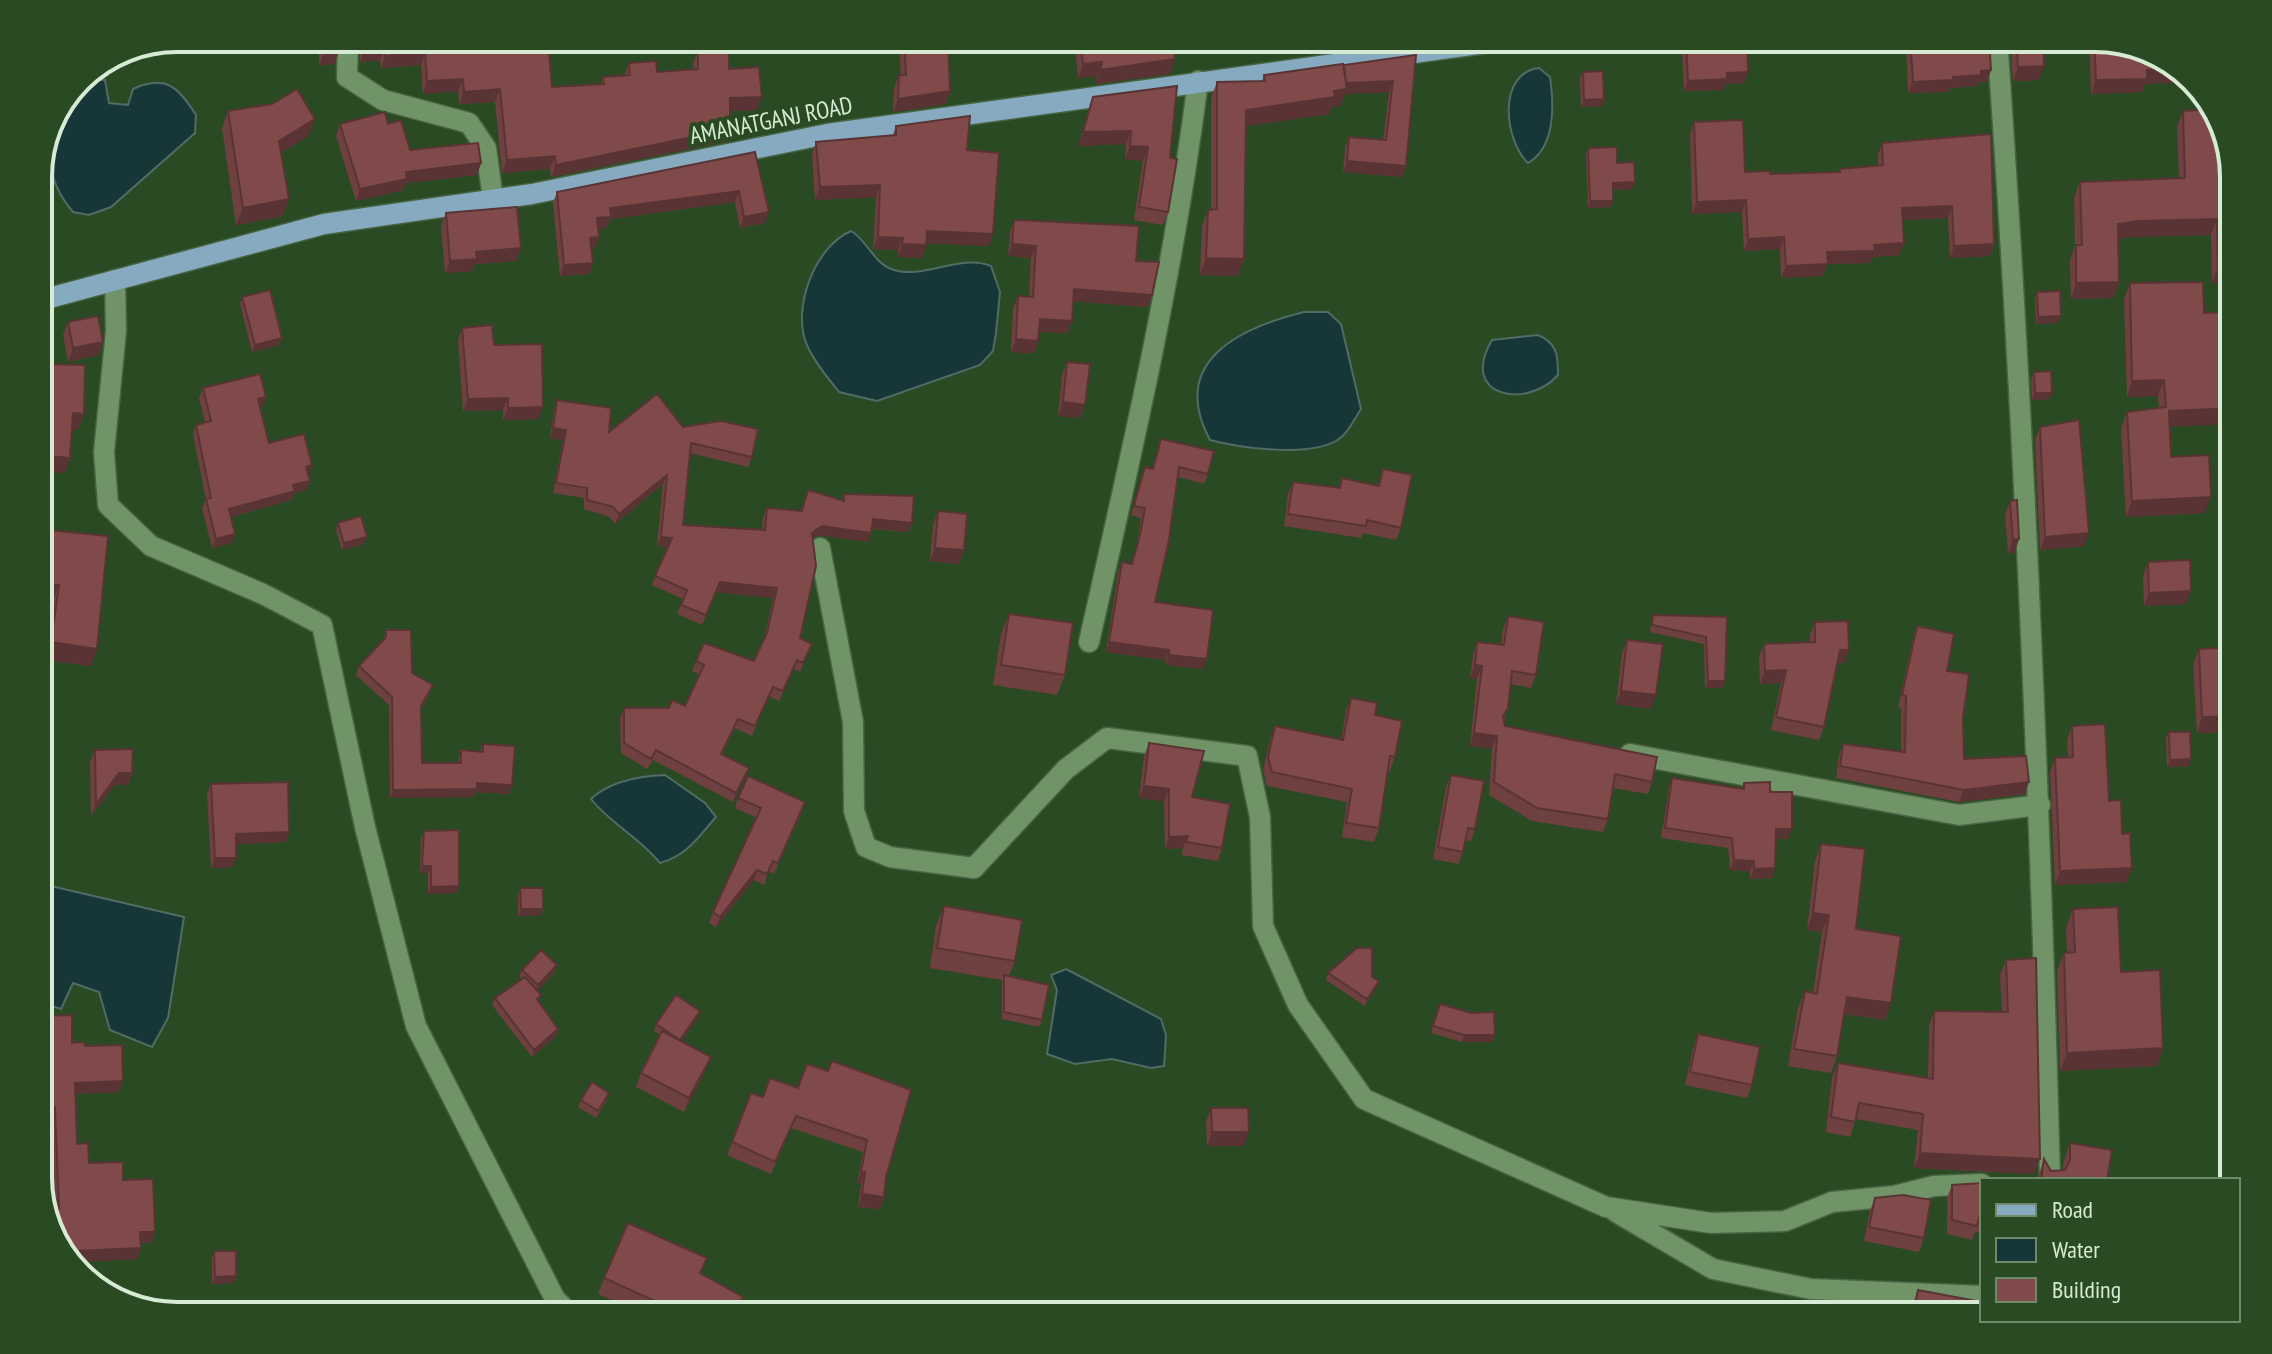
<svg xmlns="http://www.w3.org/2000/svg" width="2272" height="1354" viewBox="0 0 2272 1354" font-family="'PT Sans Narrow',sans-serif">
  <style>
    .water { fill: #173637; stroke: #516c66; stroke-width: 2 }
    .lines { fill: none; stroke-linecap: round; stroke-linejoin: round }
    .minor-casing { stroke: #486342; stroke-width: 23 }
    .major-casing { stroke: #486342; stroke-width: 23 }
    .minor { stroke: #709368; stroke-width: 20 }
    .major { stroke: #86abc0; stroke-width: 20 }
    .wall { fill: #6e4040 }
    .shaded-wall { fill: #5a3434 }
    .building { fill: #804a4a; stroke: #5a3434; stroke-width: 2 }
    .labels { text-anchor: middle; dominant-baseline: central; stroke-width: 8; stroke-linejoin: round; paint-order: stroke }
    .street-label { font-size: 24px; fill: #d7ead3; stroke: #2a4a23 }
    .rim { fill: none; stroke: #d7ead3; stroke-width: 4 }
  </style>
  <rect width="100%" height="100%" fill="#2a4a23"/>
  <path class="water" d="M1539,68L1550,77C1554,105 1556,147 1528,163C1504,140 1497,73 1539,68Z
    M79,79L105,80L109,103L128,105L133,89C166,74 178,87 196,115L195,133L111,207L89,215L73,212C32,164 56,129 79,79Z
    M851,231C867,240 874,263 891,269C923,281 959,253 991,266L1000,292L996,333L993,351L980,365L877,401L839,392C828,378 814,362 807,345C791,309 815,246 851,231Z
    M1304,312H1328L1341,324L1361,409C1355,418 1348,433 1339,439C1312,458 1240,448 1210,440C1168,362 1239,328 1304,312Z
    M1538,335C1557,343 1558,355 1558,375C1527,410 1458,397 1492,340Z
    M665,775L705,803L716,817C698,837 688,855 660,863C640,838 610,823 591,799C610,781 639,776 665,775Z
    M38,883L184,917L168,1018L152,1047L110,1030L99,992L73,983L61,1009L38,1001Z
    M1066,969L1161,1019L1166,1035L1164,1066L1151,1068L1112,1059L1075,1064L1047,1054L1057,990L1051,975Z"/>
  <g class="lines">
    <defs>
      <path id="minor" d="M348,38L347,77L383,100L469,123L486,148L493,199
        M1997,38C2024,418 2040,799 2050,1180
        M115,280L116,331L104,452L108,505L151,546L263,594L322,625L365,827L416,1026L555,1299L572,1316
        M820,548L853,722L854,811L866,847L890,857L974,868L1066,769L1107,738L1247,756L1260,817L1263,926L1298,1005L1364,1099L1606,1207L1711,1223L1785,1221L1832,1202L1894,1196L1934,1186L1982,1184
        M1089,642C1131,456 1174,271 1198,81
        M1630,754L1959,815L2040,805
        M1616,1212L1713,1269L1811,1289L1982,1296"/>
      <path id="major" d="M38,301L324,224L532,194L827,134L1522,38"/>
    </defs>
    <use href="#minor" class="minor-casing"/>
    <use href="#major" class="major-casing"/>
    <use href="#minor" class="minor"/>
    <use href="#major" class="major"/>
  </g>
  <path class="wall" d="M319,38H340L339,51L334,64L319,65Z
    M360,38H459V45L504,42L503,38H556L554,46H549L552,87L601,84L603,77L624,76L629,63L657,72L693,69V63L698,51L729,69L757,110L730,111V128H736L732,140L551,177L550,169L502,173L495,102L459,104L458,91L423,94L421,65L381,68L380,60L360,62Z
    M902,38H948L946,104L893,112L894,88L899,75H901L899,46Z
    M1074,38H1173L1175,59L1170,74L1095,84L1097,76L1078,78Z
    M1882,38H1989L1991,70L1987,82H1979L1977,86L1950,88L1949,92L1908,93L1906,40L1882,41Z
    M2012,38H2043L2039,80L2013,81L2010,42Z
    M2089,38H2095L2145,84L2142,92L2091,94Z
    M1686,41L1744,83L1725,84L1723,90L1684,91L1682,52Z
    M1416,55L1406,166L1402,177L1343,172L1345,148L1349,137L1383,140L1389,92L1345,94L1341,105L1331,107L1329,114L1246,126L1238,276L1200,275L1202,226L1208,210H1211V98L1217,82L1262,81L1264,75L1343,66Z
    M1583,72L1604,99L1602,106L1581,107L1580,78Z
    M1093,97L1170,158L1168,212L1163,225L1134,220L1143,161L1125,159L1126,144L1078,146Z
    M2214,106L2234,168V282L2212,283L2211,235L2132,237L2118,239L2119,282L2113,298L2071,299L2070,261L2075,246L2074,198L2080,182L2179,178L2177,127L2183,111L2214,109Z
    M228,111L315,119L308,136L281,153L283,216L236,225L222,128Z
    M1694,122L1745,172L1770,174L1839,172L1840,169L1878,166V155L1882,143L1994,244L1990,256L1950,258L1948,218L1903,220L1904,243L1899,255L1872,257L1870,263L1827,264L1823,276L1781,278L1780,249L1744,251L1742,212L1692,214L1690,134Z
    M340,124H388L410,150L481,163L477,175L406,183L403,190L356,201L336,136Z
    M896,126L967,150L989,246L926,243L922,258L898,257V250L873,249L876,197L815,200L812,154L816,142L893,135Z
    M1588,148L1617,163L1632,189L1613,190V201L1611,207L1588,208L1586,155Z
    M755,152L765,223L740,228L735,202L610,219L607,228H598L599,237L595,248H591L593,263L589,274L560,276L553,203L557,192Z
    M446,213L521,248L516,261L475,264L472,271L445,273L441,226Z
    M1014,220L1136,261L1148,307L1073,301L1068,333L1039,332L1038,341L1034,353L1011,352L1013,309L1018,296L1029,297L1031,258L1008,256L1010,232Z
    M2130,283L2204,313L2170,427L2171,457L2205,513L2126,517L2121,428L2127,412L2159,408L2158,396L2127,397L2124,299Z
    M2037,292L2058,323L2036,324L2035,299Z
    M242,297L282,338L279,345L252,352L240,304Z
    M68,322L103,342L98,355L68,362L63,335Z
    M462,328L494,345L539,419L503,420V410L463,411L458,340Z
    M1067,362L1085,405L1080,418L1058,416L1062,375Z
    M2034,372L2049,399L2032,400L2031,379Z
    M203,388L266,397L263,406L260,407L269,443L312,465L308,475L310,481L306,490L294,493L291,500L231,517L232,543L212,548L202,508L206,499L193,434L196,425L205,422L199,398Z
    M557,400L609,432L683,427L752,457L748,467L690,453L683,525L762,530L763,517L767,508L801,511L808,490L842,500L844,494L912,523L908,532L872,529L868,542L818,535L812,540L800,638L812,644L800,672L794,669L779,701L769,696L752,736L735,728L722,754L745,778L733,802L653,760L647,769L621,753L620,718L624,708H669L685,706L699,674L692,671L696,661H754L764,639L773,598L716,592L702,625L677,614L683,599L652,585L667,547L657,546L663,484L615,524L610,517L584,509V498L553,493L563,440L550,438L554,410Z
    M2040,427L2084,546L2040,550L2035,440Z
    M1161,439L1208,474L1204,484L1178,477L1155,602L1203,669L1165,665L1166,660L1106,652L1118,572L1122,562L1131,564L1137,545L1141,518L1131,515L1133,508L1145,467L1152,469Z
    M1383,469L1401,528L1396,540L1363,533L1361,538L1284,526L1288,494L1293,482L1338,488L1342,478L1378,485Z
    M2010,501L2019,539L2014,553H2008L2005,515Z
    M938,511L964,550L959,564L930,561L933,525Z
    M338,523L364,544L342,550L336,530Z
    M38,529L91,666L44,660L52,602Z
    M2148,562L2186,604L2144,606L2143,576Z
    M1009,614L1065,675L1057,695L993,685L1001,634Z
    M1653,615L1727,617L1725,681L1723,688H1705L1704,644L1650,632Z
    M1508,616L1536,675L1531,688L1510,684L1508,708L1504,719L1505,726L1652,782L1648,794L1613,788L1608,819L1603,832L1532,821L1489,795L1492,748L1470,746L1477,679L1470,678L1473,655L1477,642L1501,645L1503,629Z
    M1815,622L1849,650L1844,663H1837L1824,727L1819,740L1771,730L1781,683L1760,684L1759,657L1764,644L1810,643V635Z
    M1917,626L1947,671L1963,718L1964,759L2025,794L1959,802L1836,778L1839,756L1843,744L1901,751V708L1898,707L1913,638Z
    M386,630L412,673L430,693L421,709L422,763H458L461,750L480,752L483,744L512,785L509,794L476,792L474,797L390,798L389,705L356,675L359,666L383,641Z
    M1627,640L1651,709L1616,704L1622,653Z
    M2234,647V732L2197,733L2193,665L2199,649Z
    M1351,698L1375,715L1395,757L1390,771L1387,770L1379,828L1374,842L1342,837L1347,802L1267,786L1263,770L1270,740L1275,726L1341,740L1346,711Z
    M2072,726L2109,801L2122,834L2127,882L2055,885L2050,772L2055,758L2068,757L2067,740Z
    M2169,732L2189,766L2167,767L2166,739Z
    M1149,743L1192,797L1222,848L1218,861L1182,855L1183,848L1165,849L1164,801L1139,798L1144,756Z
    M95,750L132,773L128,785H115L91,816L90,762Z
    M1451,775L1475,829L1471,841L1465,840L1459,864L1433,859L1446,787Z
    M1672,778L1742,789L1744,783L1770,792L1788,839H1776L1772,878L1750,879V871L1730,870L1728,848L1661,838L1669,788Z
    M211,784L289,832L286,842L236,844L232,867L211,868L207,793Z
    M738,798L802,812L774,874L769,871L764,885L754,880L716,927L709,923L713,912L757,818L735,808Z
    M424,831L459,886L457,893L428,894V873H420L421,838Z
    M1821,844L1856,929L1891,1003L1885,1020L1844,1014L1837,1056L1831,1073L1788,1066L1798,1008L1805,991L1813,993L1822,932L1807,930L1815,861Z
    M520,888L543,909L541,915L518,916V895Z
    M944,906L1015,961L1009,976L1042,1020L1039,1027L1002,1019V980L930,968L936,926Z
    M2073,909L2121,972L2163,1048L2157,1066L2060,1071L2057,971L2064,953L2067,952L2066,928Z
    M2006,960L2034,1174L1914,1168L1918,1130L1856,1119L1850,1137L1826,1132L1832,1078L1838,1063L1928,1078L1929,1026L1934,1011L2002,1012L2000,975Z
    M557,965L555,972L538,990L539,1002L558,1029L556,1036L532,1057L492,1005L495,998L522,979L519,976L522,970Z
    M1328,973L1372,977L1379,981L1376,988L1365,1006L1326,980Z
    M700,1011L698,1018L681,1041L711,1057L706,1070L684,1112L636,1087L641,1073L661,1035L654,1031L656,1024Z
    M1437,1011L1495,1035L1492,1042H1462L1431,1033Z
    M38,1016L72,1043L85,1046L119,1092L76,1094L77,1144L89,1163L123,1180L155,1232L151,1243H140L137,1259L77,1262L55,1209L51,1118H38Z
    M1698,1034L1752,1085L1747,1098L1685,1085L1693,1048Z
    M832,1061L886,1177L880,1209L858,1207L861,1184H857L863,1152L791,1128L771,1174L727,1155L751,1093L763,1097L798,1088L828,1071Z
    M581,1100H607L596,1118L578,1107Z
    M1211,1108L1244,1146H1207L1206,1122Z
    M2070,1143L2107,1180H2037L2044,1159L2051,1171L2063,1170V1163Z
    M1982,1183V1222L1978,1233L1975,1232L1972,1240L1947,1234V1198L1952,1185Z
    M1875,1198L1924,1238L1919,1252L1864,1241L1870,1211Z
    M214,1251L234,1283L212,1284V1258Z
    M707,1258L701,1273L743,1297L735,1316H648L598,1294L604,1278Z
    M1918,1290L1982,1316H1909Z"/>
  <path class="shaded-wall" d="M546,38H556L554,46L543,47Z
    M1389,38H1415V40L1387,43Z
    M1782,38H1804L1802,45L1779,47Z
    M1883,38H1906V40L1882,41Z
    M385,48L380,60L360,62L365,49Z
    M339,51L334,64L319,65L324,53Z
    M425,53L421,65L381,68L385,56Z
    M1175,59L1170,74L1095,84L1100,70Z
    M1102,62L1097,76L1078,78L1083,64Z
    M2044,66L2039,80L2013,81L2018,67Z
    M2177,69L2190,82L2145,84L2142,92L2091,94L2096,80L2147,70Z
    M1991,70L1987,82H1979L1977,86L1950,88L1949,92L1908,93L1913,82L1953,77L1981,71Z
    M1748,72L1744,83L1725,84L1723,90L1684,91L1688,81L1727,73Z
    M463,79L458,91L423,94L427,81Z
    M1393,81L1389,92L1345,94L1341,105L1331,107L1329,114L1240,127L1246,110L1334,91L1345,83Z
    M500,89L495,102L459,104L464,92Z
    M950,91L946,104L893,112L898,99Z
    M762,97L757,110L725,111L730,98Z
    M1604,99L1602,106L1581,107L1584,100Z
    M315,119L308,136L272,158L279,141Z
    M736,128L732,140L551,177L556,165Z
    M1131,131L1126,144L1078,146L1083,132Z
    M1130,146L1148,147L1143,161L1125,159Z
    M555,156L550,169L502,173L507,160Z
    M1347,161L1406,166L1402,177L1343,172Z
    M481,163L477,175L406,183L403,190L356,201L360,189L406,172Z
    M1635,182L1632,189L1610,190L1613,183Z
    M880,185L876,197L815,200L820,187Z
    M739,191L735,202L610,219L607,228L593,229L597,218L610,208Z
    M289,199L283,216L236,225L243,208Z
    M1746,200L1742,212L1692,214L1697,202Z
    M1590,201H1613L1611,207L1588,208Z
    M1952,206L1948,218L1898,220L1902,208Z
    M769,212L765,223L740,228L744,217Z
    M2217,219L2211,235L2132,237L2112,240L2118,224L2138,221Z
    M927,231L993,234L989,246L922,243Z
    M599,237L595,248L587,249L590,238Z
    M878,237L903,238L898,250L873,249Z
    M1784,237L1780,249L1744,251L1748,239Z
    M1904,243L1899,255L1872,257L1870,263L1827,264L1823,276L1781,278L1786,266L1827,252L1874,245Z
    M902,244L926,245L922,258L898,257Z
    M1012,244L1036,246L1031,258L1008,256Z
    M1994,244L1990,256L1950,258L1954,246Z
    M521,248L516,261L475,264L472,271L445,273L450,261L476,252Z
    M1206,258L1244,259L1238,276L1200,275Z
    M593,263L589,274L560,276L564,265Z
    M2234,266V282L2212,283L2218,267Z
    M2119,282L2113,298L2071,299L2076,283Z
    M1074,289L1152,295L1148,307L1070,301Z
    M2061,316L2058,323L2036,324L2038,317Z
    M1040,319L1072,321L1068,333L1035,332Z
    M282,338L279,345L252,352L255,345Z
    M1016,339L1038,341L1034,353L1011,352Z
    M103,342L98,355L68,362L73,348Z
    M2164,380L2158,396L2127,397L2132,381Z
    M2035,393H2052L2049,399L2032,400Z
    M266,397L263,406L255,408L258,399Z
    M508,398L503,410L463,411L468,399Z
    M1063,402L1085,405L1080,418L1058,416Z
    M543,407L539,419L503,420L508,408Z
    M2234,408V424L2164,427L2169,411Z
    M73,413L84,414L78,430L67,429Z
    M553,428L566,430L563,440L550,438Z
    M38,455L70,458L65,473L38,471Z
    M312,465L309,475L303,476L306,467Z
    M667,475L663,484L615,524L619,514Z
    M310,481L306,490L294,493L291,500L226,518L229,509L293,485Z
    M2211,497L2205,513L2126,517L2132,501Z
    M873,519L912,523L908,532L869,528Z
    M822,526L871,533L868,542L818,535L808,543L812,533Z
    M2089,533L2084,546L2040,550L2045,537Z
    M235,534L232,543L212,548L216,539Z
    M367,537L364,544L342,550L344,543Z
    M661,537L672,538L668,547L657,546Z
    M2019,539L2014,553H2008L2013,540Z
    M935,548L964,550L959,564L930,561Z
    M720,582L777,588L773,598L716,592L702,625Z
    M38,583L59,585L52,602L38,601Z
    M2191,591L2186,604L2144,606L2149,593Z
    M51,642L97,649L91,666L44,660Z
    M1109,642L1169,650L1166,660L1106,652Z
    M1840,650H1849L1844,663H1835Z
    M1169,655L1207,659L1203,669L1165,665Z
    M1475,665L1482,666L1477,679L1470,678Z
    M1786,670L1781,683L1760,684L1765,671Z
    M1708,681H1725L1723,688H1705Z
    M1621,691L1656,695L1651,709L1616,704Z
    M2234,716V732L2197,733L2202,717Z
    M1474,733L1497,736L1492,748L1470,746Z
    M2191,759L2189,766L2167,767L2170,760Z
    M749,768L745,778L733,802L736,793Z
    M119,773H132L128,785H115L91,816L96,804Z
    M2029,782L2025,794L1959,802L1964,790Z
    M477,783L512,785L509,794L476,792L474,797L390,798L393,790Z
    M1144,786L1169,789L1164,801L1139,798Z
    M1776,829H1792L1788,839H1772Z
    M289,832L286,842L232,844L236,834Z
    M1188,836L1183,848L1165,849L1169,837Z
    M215,858H236L232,867L211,868Z
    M1734,860L1754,861L1750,871L1730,870Z
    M422,866H431L428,873H420Z
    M1775,868L1772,878L1750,879L1754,869Z
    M2132,868L2127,882L2055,885L2060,871Z
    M757,870L754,880L716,927L720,917Z
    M459,886L457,893L428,894L431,887Z
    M521,909H543L541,915L518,916Z
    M1813,913L1829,915L1822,932L1807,930Z
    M557,965L555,972L536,992L538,985Z
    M1379,981L1376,988L1365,1006L1367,999Z
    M1847,997L1891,1003L1885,1020L1841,1013Z
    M700,1011L698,1018L678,1046L680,1040Z
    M558,1029L556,1036L532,1057L534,1050Z
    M1464,1035H1495L1492,1042H1462Z
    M2163,1048L2157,1066L2060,1071L2067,1053Z
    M711,1057L706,1070L684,1112L689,1098Z
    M123,1081L119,1092L71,1094L75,1083Z
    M55,1107L51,1118H38V1108Z
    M1212,1132H1249L1244,1146H1207Z
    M1920,1153L2040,1159L2034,1174L1914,1168Z
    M861,1172H865L861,1184H857Z
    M862,1194L884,1197L880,1209L858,1207Z
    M140,1232H155L151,1243H136Z
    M141,1248L137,1259L77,1262L75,1265L72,1262L76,1251Z
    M236,1276L234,1283L212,1284L215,1277Z
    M743,1297L735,1316H732Z"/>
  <path class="building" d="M324,38H340L339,51L324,53Z
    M365,38H459V45L509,41V38H548L552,87L604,84L603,77L630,75L629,63L656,61L657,72L698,69V51L729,50V69L759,67L762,97L730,98V128H736L556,165L555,156L507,160L500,89L464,92L463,79L427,81L425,53L385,56V48L365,49Z
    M904,38H948L950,91L898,99L899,75H906Z
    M1080,38H1173L1175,59L1100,70L1102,62L1083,64Z
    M1910,38H1989L1991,70L1981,71V75L1953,77V80L1913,82Z
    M2016,38H2043L2044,66L2018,67Z
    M2094,38L2165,57L2177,69L2147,70V79L2096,80Z
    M1686,41H1747L1748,72L1727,73V79L1688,81Z
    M1416,55L1406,166L1347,161L1349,137L1386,140L1393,81L1346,83L1344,65Z
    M1343,64L1347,89L1334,91L1335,97L1246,110L1244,259L1206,258L1208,210L1217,209V82L1265,81L1264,75Z
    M1603,71L1604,99L1584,100L1583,72Z
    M1177,86L1170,158L1177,159L1168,212L1139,207L1148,147L1130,146L1131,131L1083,132L1093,97Z
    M297,89L315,119L279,141L289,199L243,208L228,111L272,104Z
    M2216,109L2234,168V266L2218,267L2217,219L2138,221L2118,224L2119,282L2076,283V245H2082L2080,182L2185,178L2183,111Z
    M385,112L388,124L401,120L410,150L478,143L481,163L406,172L407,179L360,189L340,124Z
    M970,116L967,150L999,153L993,234L927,231L926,245L902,244L903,238L878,237L880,185L820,187L816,142L896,135V126Z
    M1743,120L1745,172L1770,171V174L1840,172V169L1883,165L1882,143L1991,134L1994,244L1954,246L1952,206L1902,208L1904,243L1874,245L1875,251L1827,252L1828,264L1786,266L1784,237L1748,239L1746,200L1697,202L1694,122Z
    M1617,147V163L1634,162L1635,182L1613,183V201H1590L1588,148Z
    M755,152L769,212L744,217L739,191L610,208L611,217L597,218L599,237L590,238L593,263L564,265L557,192Z
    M517,207L521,248L476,252L477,259L450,261L446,213Z
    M1014,220L1139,226L1136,261L1159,262L1152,295L1074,289L1072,321L1040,319L1038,341L1016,339L1018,296L1033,297L1036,246L1012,244Z
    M2203,282L2204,313L2234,312V408L2169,411L2171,457L2209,455L2211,497L2132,501L2127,412L2166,407L2164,380L2132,381L2130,283Z
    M270,290L282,338L255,345L242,297Z
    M2060,291L2061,316L2038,317L2037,292Z
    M98,316L103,342L73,348L68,322Z
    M492,325L494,345L542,344L543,407L508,408V398L468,399L462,328Z
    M1067,362L1090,364L1085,405L1063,402Z
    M38,364L85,365L84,414L73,413L70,458L38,455Z
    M2051,371L2052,393H2035L2034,372Z
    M260,374L266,397L258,399L269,443L304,434L312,465L306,467L310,481L293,485L295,491L229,509L235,534L216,539L206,499L211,498L196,425L211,421L203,388Z
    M657,394L683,427L721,421L758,429L752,457L691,443L683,525L765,530L767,508L802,511L808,490L844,501V494L914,496L912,523L873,519L871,533L822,526L812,533L816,566L800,638L812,644L803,663L797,660L783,691L773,687L755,726L738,719L721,754L749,768L736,793L656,750L651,759L624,743V708H669L672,700L685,706L704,665L696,661L704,643L754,661L767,633L777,588L720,582L706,615L681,605L687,590L655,576L672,538L661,537L667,475L619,514L613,507L587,500V488L556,483L566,430L553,428L557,400L611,408L609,432Z
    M2079,420L2089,533L2045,537L2040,427Z
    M1161,439L1214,451L1208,474L1179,467L1169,540L1155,602L1213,610L1207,659L1169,655V650L1109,642L1122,562L1132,564L1140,535L1145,508L1134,506L1136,498L1145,467L1153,469Z
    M1383,469L1412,475L1401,528L1367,520L1366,526L1288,514L1293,482L1340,488L1342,478L1379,486Z
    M2017,500L2019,539L2013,540L2010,501Z
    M938,511L967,514L964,550L935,548Z
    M361,516L367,537L344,543L338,523Z
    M38,529L108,536L97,649L51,642L59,585L38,583Z
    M2190,560L2191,591L2149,593L2148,562Z
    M1009,614L1073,623L1065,675L1001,665Z
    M1653,615L1727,617L1725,681H1708L1706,637L1652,625Z
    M1508,616L1544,622L1536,675L1512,671L1508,708L1503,716L1505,726L1657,757L1652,782L1615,774L1608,819L1537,808L1494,782L1497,736L1474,733L1482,666L1475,665L1477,642L1504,645Z
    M1848,621L1849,650H1840L1824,727L1776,717L1786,670L1765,671L1764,644L1815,642V622Z
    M1917,626L1954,634L1947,671L1969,674L1963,718L1964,759L2026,756L2029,782L1964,790L1840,766L1843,744L1905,752L1906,696L1902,695Z
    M386,630H411L412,673L433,685L421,706L422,763H461V750L483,752V744L515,746L512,785L477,783V789L393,790L392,697L359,666L386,637Z
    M1627,640L1663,644L1656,695L1621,691Z
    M2234,647V716L2202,717L2199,649Z
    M1351,698L1377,703L1375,715L1402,721L1395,757L1390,756L1379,828L1346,823L1352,789L1272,772L1268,757L1275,726L1343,740Z
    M2105,724L2109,801L2121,800L2122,834L2130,833L2132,868L2060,871L2055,758L2073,757L2072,726Z
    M2169,732H2190L2191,759L2170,760Z
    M1149,743L1204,751L1192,797L1230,804L1222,848L1186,842L1188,836L1169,837V789L1144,786Z
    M133,749L132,773H119L96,804L95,750Z
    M1451,775L1484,781L1475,829L1468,828L1463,852L1438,847Z
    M748,776L805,802L778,863L773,861L767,874L757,870L720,917L713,912L761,808L738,798Z
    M1672,778L1744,789V783L1770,782V792H1792V829H1776L1775,868L1754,869V861L1734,860L1732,838L1665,828Z
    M288,782L289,832L236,834V858H215L211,784Z
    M459,830V886L431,887V866H422L424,831Z
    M1821,844L1865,849L1856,929L1901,936L1891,1003L1847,997L1837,1056L1794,1049L1805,991L1817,994L1829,915L1813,913Z
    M520,888H543V909H521Z
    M944,906L1022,920L1015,961L937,948Z
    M2118,907L2121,972L2160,970L2163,1048L2067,1053L2064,953L2075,952L2073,909Z
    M1357,948H1372V977L1379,981L1367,999L1328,973Z
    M541,950L557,965L538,985L522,970Z
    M2036,958L2040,1159L1920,1153L1923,1114L1859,1103L1855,1122L1831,1117L1838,1063L1933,1079L1934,1011L2008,1012L2006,960Z
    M1004,975L1049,985L1042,1020L1004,1012Z
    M525,977L541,995L537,999L558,1029L534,1050L495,998Z
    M676,995L700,1011L680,1040L656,1024Z
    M1440,1004L1471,1013L1494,1012L1495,1035H1464L1433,1026Z
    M72,1015V1043L84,1042L85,1046L122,1045L123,1081L75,1083L77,1144L88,1143L89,1163L123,1162V1180L153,1179L155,1232H140L141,1248L76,1251L77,1262H72L57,1247L46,1209H59L55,1107L38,1108V1016Z
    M662,1031L711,1057L689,1098L641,1073Z
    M1698,1034L1760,1047L1752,1085L1690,1072Z
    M832,1061L911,1090L886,1177L884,1197L862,1194L865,1172H861L867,1140L796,1116L775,1162L732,1142L751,1093L763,1097L770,1078L798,1088L807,1064L828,1071Z
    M592,1082L609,1093L598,1111L581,1100Z
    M1211,1108H1248L1249,1132H1212Z
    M2070,1143L2112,1150L2107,1180H2041L2044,1159L2051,1171L2065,1170L2070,1160Z
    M1982,1183V1219L1979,1218L1977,1226L1952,1220V1185Z
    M1903,1195L1931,1200L1924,1238L1869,1227L1875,1198Z
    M628,1223L707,1258L700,1273L743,1297L732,1316H661L666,1306L604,1278Z
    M214,1251H236V1276L215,1277Z
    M1918,1290L1982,1302V1316H1913Z"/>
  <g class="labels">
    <g class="street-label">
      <text transform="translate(771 120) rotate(-11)">AMANATGANJ ROAD</text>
    </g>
  </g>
  <path d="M0 0H2272V1354H0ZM177 52H2095A125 125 0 0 1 2220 177V1177A125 125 0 0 1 2095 1302H177A125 125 0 0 1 52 1177V177A125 125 0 0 1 177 52Z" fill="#2a4a23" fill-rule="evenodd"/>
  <path class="rim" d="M177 52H2095A125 125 0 0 1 2220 177V1177A125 125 0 0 1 2095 1302H177A125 125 0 0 1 52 1177V177A125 125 0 0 1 177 52Z"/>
  <rect x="1980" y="1178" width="260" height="144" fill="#2a4a23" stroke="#6f8a69" stroke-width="2"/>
  <rect x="1996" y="1204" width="40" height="12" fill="#86abc0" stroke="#6f8a69" stroke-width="2"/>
  <text x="2052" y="1218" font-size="24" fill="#d7ead3">Road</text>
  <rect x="1996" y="1238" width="40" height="24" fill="#173637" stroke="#6f8a69" stroke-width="2"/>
  <text x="2052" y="1258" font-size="24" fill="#d7ead3">Water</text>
  <rect x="1996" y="1278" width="40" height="24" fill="#804a4a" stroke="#6f8a69" stroke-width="2"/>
  <text x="2052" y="1298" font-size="24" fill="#d7ead3">Building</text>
</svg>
